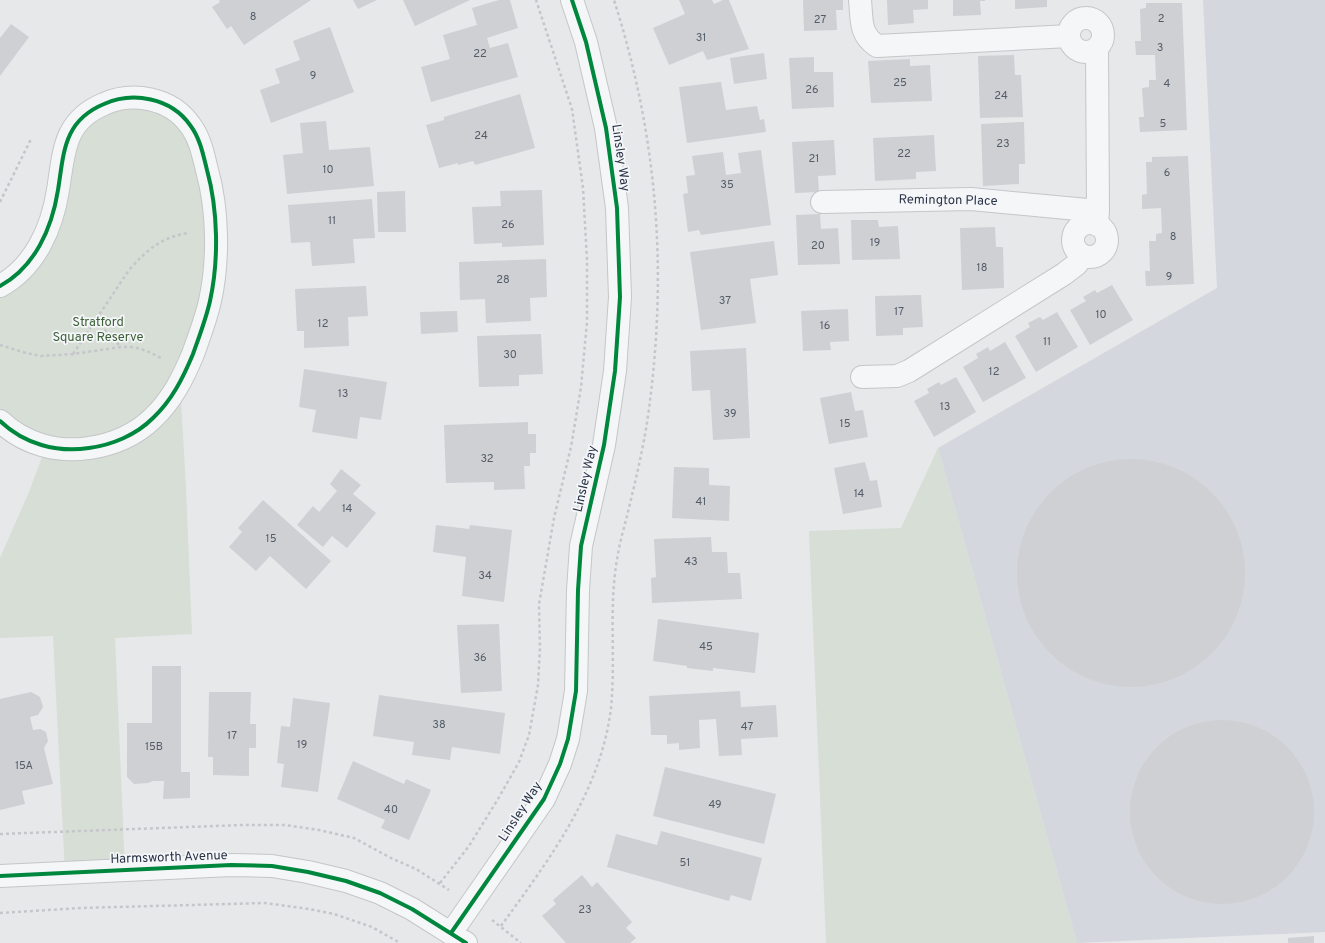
<svg xmlns="http://www.w3.org/2000/svg" width="1325" height="943" viewBox="0 0 1325 943" font-family="Overpass,sans-serif">
  <style>
    .built { fill: #d4d7dd }
    .green { fill: #d6ded6 }
    .building { fill: #ced0d3 }
    .lines { fill: none; stroke-linecap: round; stroke-linejoin: round }
    .minor-casing { stroke: #c4c6c8; stroke-width: 24 }
    .path { stroke: #c5c6ca; stroke-width: 2.5; stroke-dasharray: 3 3; stroke-linecap: butt }
    .minor { stroke: #f5f6f7; stroke-width: 22 }
    .cycleway-casing { stroke: #f4f6f9; stroke-width: 6 }
    .cycleway { stroke: #00873e; stroke-width: 4 }
    .labels { text-anchor: middle; dominant-baseline: central; stroke-width: 3.5; stroke-linejoin: round; paint-order: stroke }
    .number-label { font-size: 11px; fill: #545c69 }
    .street-label { font-size: 13px; fill: #2b3445; stroke: #f4f6f9 }
    .park-label { font-size: 13px; fill: #3f6138; stroke: #f4f6f9 }
  </style>
  <rect width="100%" height="100%" fill="#e6e8ea"/>
  <path class="built" d="M1203,0H1325V932L1077,943L938,448L1217,288Z"/>
  <path class="green" d="M105,103L179,113L216,232L180,382L186,488L192,634L115,638L125,870L65,873L53,636L0,638V558L29,492L46,446L0,421V286L33,256L65,146Z
    M938,448L1077,943H826L809,531L901,528Z"/>
  <path class="building" d="M219,0H311L244,45L231,26L227,29L212,7L220,2Z
    M353,0H377L358,9Z
    M403,0H470L415,26Z
    M499,0H510L518,28L487,38L490,48L508,43L518,77L431,102L421,67L450,59L443,35L477,25L472,8Z
    M679,0H712L714,4L723,0H729L749,49L707,60L703,51L669,65L653,28L685,14Z
    M803,0H843V10H836L837,30L804,31Z
    M887,0H928V9L913,10L914,23L888,25Z
    M953,0H985V1H980L981,15L953,16Z
    M1015,0H1047V7L1015,9Z
    M1146,3H1182L1187,130L1140,132L1139,117H1144L1142,88L1149,87V80H1156L1155,55H1136L1135,41H1141L1140,9L1146,8Z
    M11,24L29,37L0,76V38Z
    M330,27L354,92L271,123L260,90L280,83L275,69L300,60L293,41Z
    M764,53L767,79L734,84L730,58Z
    M1014,55L1015,75H1021L1023,117L980,118L978,56Z
    M814,57V72H833L834,107L792,109L789,58Z
    M910,59V66L930,65L932,101L871,103L868,61Z
    M721,82L726,110L757,106L760,120L764,119L766,132L687,143L679,87Z
    M520,94L535,148L475,165L473,161L458,165V163L439,168L426,125L444,120V117Z
    M326,121L329,150L370,147L374,186L287,194L283,155L303,153L300,123Z
    M1024,122L1025,164H1019V184L983,186L981,124Z
    M934,135L936,171L916,172V179L875,181L873,138Z
    M834,140L836,175L818,176L819,192L795,193L792,142Z
    M761,150L771,225L701,235L699,230L688,232L683,194L688,193L686,176L695,175L692,156L723,152L726,175L741,173L738,153Z
    M1188,156L1194,284L1146,286L1145,271H1150L1149,241H1156V234L1162,233L1161,208L1142,209V195L1147,194L1146,162H1152V157Z
    M542,190L544,245L502,247V243L474,244L472,207L501,206L500,191Z
    M405,191L406,232H378L377,192Z
    M372,199L375,238L353,239L355,263L312,266L310,242L291,243L288,205Z
    M820,214L821,229L838,228L840,264L798,265L796,215Z
    M851,220H878L879,227L898,226L900,259L852,260Z
    M995,227L996,247H1003L1004,288L962,290L960,228Z
    M774,241L778,275L750,279L756,323L701,330L690,252Z
    M546,259L547,297L530,298L531,321L486,323L485,299L460,300L459,262Z
    M1112,285L1133,320L1090,345L1070,310L1086,301L1083,297L1095,290L1097,293Z
    M366,286L368,316L348,317L349,346L304,348V331H297L295,289Z
    M921,295L923,327L903,328V335L876,336L875,296Z
    M848,309L849,341L830,342L831,350L803,351L801,311Z
    M457,311L458,332L421,334L420,312Z
    M1057,312L1078,347L1036,372L1015,336L1030,327L1028,323L1040,317L1043,320Z
    M541,334L543,374L519,375V386L479,387L477,336Z
    M1005,342L1026,378L983,402L963,367L978,358L976,354L988,347L990,351Z
    M746,348L750,438L713,440L710,390L692,391L690,351Z
    M304,369L387,382L381,420L360,417L357,439L312,432L316,410L299,407Z
    M956,377L976,412L934,437L914,401L929,393L927,389L939,382L941,385Z
    M851,392L855,411L863,410L868,437L829,444L820,398Z
    M528,422V434H536V453H530V466H524L525,489L494,490V482L446,483L444,425Z
    M1017 573a114 114 0 1 1 228 0a114 114 0 1 1-228 0Z
    M865,462L870,481L877,480L882,507L843,514L834,468Z
    M674,467L709,468V485L730,486L729,521L672,518Z
    M341,469L361,485L353,494L376,513L347,548L332,536L323,547L297,525L313,506L319,512L337,491L330,484Z
    M263,500L331,561L306,589L270,556L256,571L229,547L242,532L238,528Z
    M436,525L469,529L470,525L512,530L504,602L462,596L466,557L433,552Z
    M711,537L712,552H727L728,573H740L742,599L652,603L651,578L656,577L654,539Z
    M658,619L759,633L755,673L713,668V671L687,668V666L653,661Z
    M499,624L502,691L461,693L457,625Z
    M152,666H181V772H190V798L163,799L164,781H153L148,783L134,784L127,777V723H152Z
    M740,691L741,707L776,705L778,737L741,739L742,755L719,756L716,719L699,720L700,748L679,750V743L667,744V735H651L649,696Z
    M31,692L40,697L43,707L38,715L30,717L33,730L40,729L46,732L48,741L44,748L53,784L22,791L25,804L0,810V699Z
    M209,692H251L250,724H256V748H249V776L213,775V757H208Z
    M379,695L505,713L500,754L452,747L450,760L412,755L414,742L373,736Z
    M293,698L330,703L318,792L281,787L284,764L277,763L281,726L290,727Z
    M1130 812a92 92 0 1 1 184 0a92 92 0 1 1-184 0Z
    M353,761L404,784L406,779L431,790L409,840L381,828L385,820L337,799Z
    M665,767L776,794L764,844L653,816Z
    M661,831L762,858L751,901L731,895L729,901L607,867L616,834L657,845Z
    M582,875L592,887L597,882L632,922L626,928L636,938L630,943H566L542,916L556,904L553,900Z
    M1314,936V943H1288V938Z"/>
  <g class="lines">
    <defs>
      <path id="minor" d="M860,0C862,19 859,34 877,46L1069,36
        M1069 35a17 17 0 1 1 34 0a17 17 0 1 1-34 0Z
        M1097,48L1098,211L1097,225
        M822,202L971,199L1098,211
        M1073 240a17 17 0 1 1 34 0a17 17 0 1 1-34 0Z
        M0,286C35,267 52,228 58,190C64,153 63,121 104,104C133,91 171,98 190,125C200,138 203,154 207,170C218,210 219,260 210,301C206,319 199,337 193,354C183,378 172,400 153,418C136,435 112,445 89,448C57,453 24,444 0,421
        M862,377L897,376L909,371L1064,274L1077,264L1082,256
        M0,876L231,865L272,866L308,872L346,881L380,893L412,909L466,943
        M451,933L544,799L560,764L568,739L576,691L578,590L581,546L604,445L615,371L620,297L617,208L606,128L586,42L572,0"/>
    </defs>
    <use href="#minor" class="minor-casing"/>
    <path class="path" d="M0,202L31,139
      M96,321L121,347
      M0,345L26,353L41,356L73,354L121,347H133L147,351L163,359
      M73,354L129,270C147,250 161,237 189,233
      M0,834L242,825H285L319,830L354,838L391,858L416,869L449,890
      M440,883L469,846L498,799L519,762L529,735L538,685L540,648L539,604L554,518L571,447L581,387L587,322V260L583,188L572,109L536,0
      M0,913L80,908L265,903L309,909L334,914L372,927L400,943
      M492,920L521,943
      M501,926C548,861 601,792 611,708C616,657 608,605 618,554C620,541 624,528 627,516C635,483 643,450 648,416C668,273 658,138 614,0"/>
    <use href="#minor" class="minor"/>
    <defs>
      <path id="cycleway" d="M0,286C35,267 52,228 58,190C64,153 63,121 104,104C133,91 171,98 190,125C200,138 203,154 207,170C218,210 219,260 210,301C206,319 199,337 193,354C183,378 172,400 153,418C136,435 112,445 89,448C57,453 24,444 0,421
        M0,876L231,865L272,866L308,872L346,881L380,893L412,909L466,943
        M451,933L544,799L560,764L568,739L576,691L578,590L581,546L604,445L615,371L620,297L617,208L606,128L586,42L572,0"/>
    </defs>
    <use href="#cycleway" class="cycleway-casing"/>
    <use href="#cycleway" class="cycleway"/>
  </g>
  <g class="labels">
    <g class="number-label">
      <text x="253" y="17">8</text>
      <text x="1161" y="19">2</text>
      <text x="820" y="20">27</text>
      <text x="701" y="38">31</text>
      <text x="1160" y="48">3</text>
      <text x="480" y="54">22</text>
      <text x="313" y="76">9</text>
      <text x="900" y="83">25</text>
      <text x="1167" y="84">4</text>
      <text x="812" y="90">26</text>
      <text x="1001" y="96">24</text>
      <text x="1163" y="124">5</text>
      <text x="481" y="136">24</text>
      <text x="1003" y="144">23</text>
      <text x="904" y="154">22</text>
      <text x="814" y="159">21</text>
      <text x="328" y="170">10</text>
      <text x="1167" y="173">6</text>
      <text x="727" y="185">35</text>
      <text x="332" y="221">11</text>
      <text x="508" y="225">26</text>
      <text x="1173" y="237">8</text>
      <text x="875" y="243">19</text>
      <text x="818" y="246">20</text>
      <text x="982" y="268">18</text>
      <text x="1169" y="277">9</text>
      <text x="503" y="280">28</text>
      <text x="725" y="301">37</text>
      <text x="899" y="312">17</text>
      <text x="1101" y="315">10</text>
      <text x="323" y="324">12</text>
      <text x="825" y="326">16</text>
      <text x="1047" y="342">11</text>
      <text x="510" y="355">30</text>
      <text x="994" y="372">12</text>
      <text x="343" y="394">13</text>
      <text x="945" y="407">13</text>
      <text x="730" y="414">39</text>
      <text x="845" y="424">15</text>
      <text x="487" y="459">32</text>
      <text x="859" y="494">14</text>
      <text x="701" y="502">41</text>
      <text x="347" y="509">14</text>
      <text x="271" y="539">15</text>
      <text x="691" y="562">43</text>
      <text x="485" y="576">34</text>
      <text x="706" y="647">45</text>
      <text x="480" y="658">36</text>
      <text x="439" y="725">38</text>
      <text x="747" y="727">47</text>
      <text x="232" y="736">17</text>
      <text x="302" y="745">19</text>
      <text x="154" y="747">15B</text>
      <text x="24" y="766">15A</text>
      <text x="715" y="805">49</text>
      <text x="391" y="810">40</text>
      <text x="685" y="863">51</text>
      <text x="585" y="910">23</text>
    </g>
    <g class="street-label">
      <text transform="translate(620 158) rotate(82)">Linsley Way</text>
      <text transform="translate(948 201) rotate(1)">Remington Place</text>
      <text transform="translate(586 479) rotate(-77)">Linsley Way</text>
      <text transform="translate(521 812) rotate(-57)">Linsley Way</text>
      <text transform="translate(169 858) rotate(-2)">Harmsworth Avenue</text>
    </g>
    <g class="park-label">
      <text x="98" y="323">Stratford<tspan x="98" dy="15">Square Reserve</tspan></text>
    </g>
  </g>
</svg>
